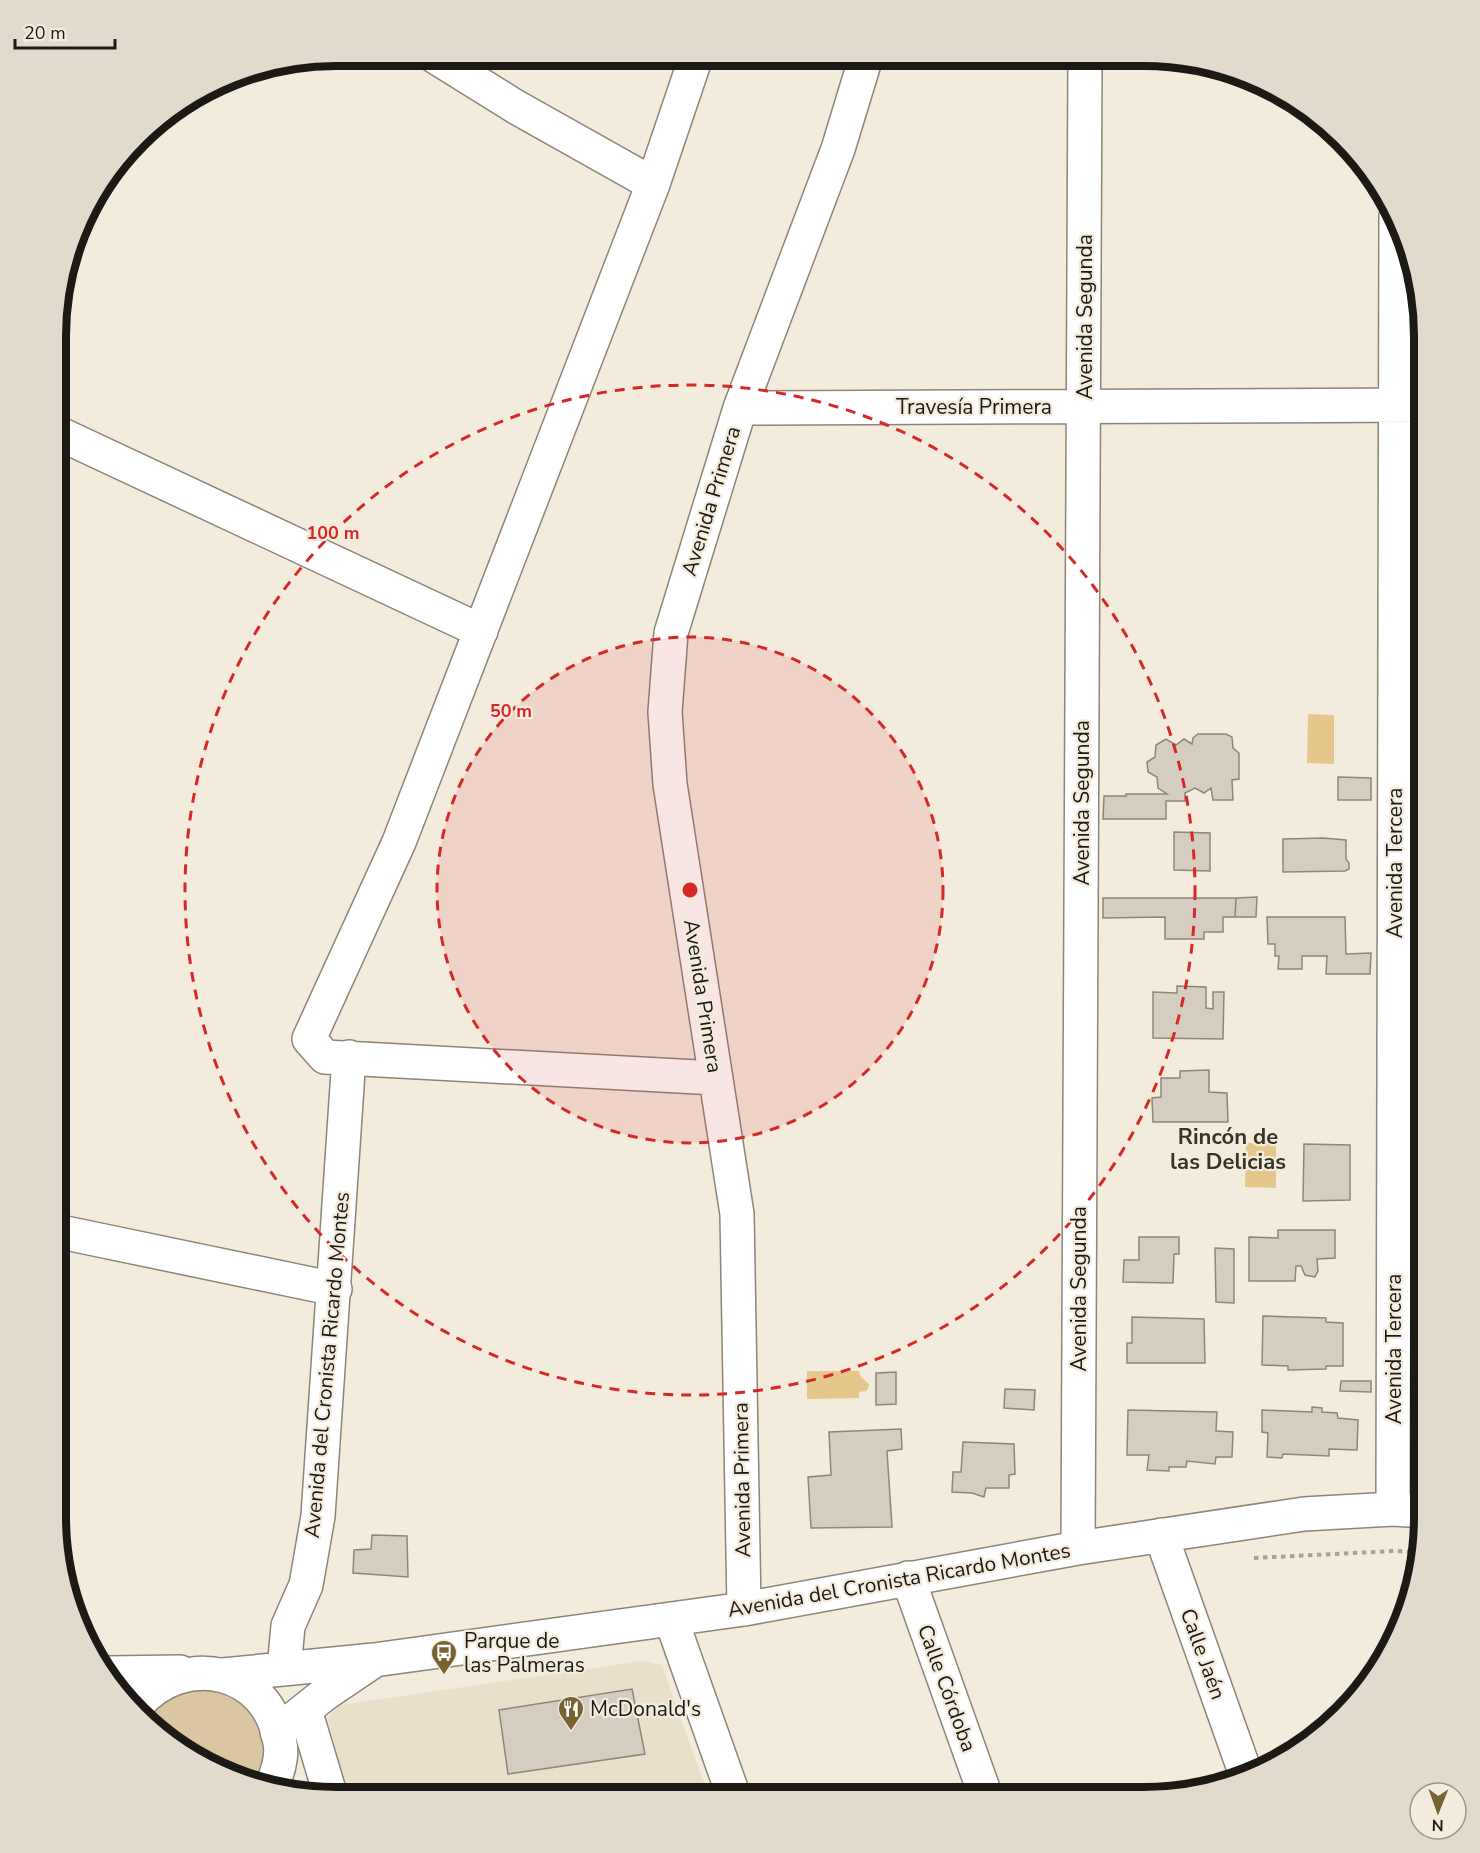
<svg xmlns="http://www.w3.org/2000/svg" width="1480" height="1853" viewBox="0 0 1480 1853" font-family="'Nunito Sans',sans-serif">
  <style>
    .built { fill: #eadfc9 }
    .green { fill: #dac7a2 }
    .water { fill: #e5c78c }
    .building { fill: #d5cdbf; stroke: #8e8779; stroke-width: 1.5 }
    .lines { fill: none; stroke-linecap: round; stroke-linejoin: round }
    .minor-casing { stroke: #8c8578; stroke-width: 36 }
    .major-casing { stroke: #8c8578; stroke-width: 36 }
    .path { stroke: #a8a196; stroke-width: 4; stroke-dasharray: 4.5 4.5; stroke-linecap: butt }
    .minor { stroke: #fff; stroke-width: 33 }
    .major { stroke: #fff; stroke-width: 33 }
    .ring { fill: none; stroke: #d62828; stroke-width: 3; stroke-dasharray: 10 8 }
    .labels { text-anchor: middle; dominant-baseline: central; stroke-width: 4.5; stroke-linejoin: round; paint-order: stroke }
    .street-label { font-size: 21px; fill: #1d1a15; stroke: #f3ebdc }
    .poi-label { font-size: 21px; fill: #1d1a15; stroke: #f3ebdc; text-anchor: start }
    .neighbourhood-label { font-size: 22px; font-weight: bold; fill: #393327; stroke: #f3ebdc }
    .rim { fill: none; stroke: #1d1a15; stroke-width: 8 }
    .centre { fill: #d62828; stroke: #f3ebdc; stroke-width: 3 }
    .ring-label { font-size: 18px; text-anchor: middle; font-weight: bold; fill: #d62828; stroke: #f3ebdc; stroke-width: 4.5; stroke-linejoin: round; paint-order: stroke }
  </style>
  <rect width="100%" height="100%" fill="#f3ebdc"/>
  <path class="built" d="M642,1661L662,1665L709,1797H348L328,1720L334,1706Z"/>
  <path class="green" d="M213,1685L252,1707L269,1747L259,1785L246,1783L180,1750L144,1712L169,1690Z"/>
  <path class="water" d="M1308,714L1334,715V764L1307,763Z
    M1246,1143L1276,1144V1188L1245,1187Z
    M807,1371H859L860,1376L869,1384L868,1389L866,1391L859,1392V1398L807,1399Z"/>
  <path class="building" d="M1198,734H1226L1232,737L1233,748L1239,753V779L1232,780L1233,800H1213L1211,788L1204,793L1195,788L1185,793V801H1166V819H1103L1104,796H1126V794H1167L1158,788L1157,777L1148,772L1147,762L1155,757L1156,745L1166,739L1176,745L1184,739L1192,744L1193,738Z
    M1338,777L1371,778V800H1338Z
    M1174,832L1210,833V871L1174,870Z
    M1323,838L1346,840V859L1349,863V869L1345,871L1283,872V839Z
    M1257,897L1256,917H1235L1236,898Z
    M1103,898H1236L1235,917H1223V932H1204V939H1165V917L1103,918Z
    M1267,917H1345L1346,954L1371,953L1370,974H1326L1327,956H1302V969H1278L1279,956H1275V944H1268Z
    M1177,986L1206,987V1008L1213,1009V992H1224L1223,1039L1153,1038V992L1177,993Z
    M1413,1019H1424V1043H1413Z
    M1209,1070V1092L1227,1093L1228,1122H1153L1152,1098L1161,1097V1078H1180V1071Z
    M1304,1144L1350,1145V1200L1303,1201Z
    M1278,1230H1335V1258L1317,1259L1318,1271L1315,1277L1305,1275L1301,1266H1296L1295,1281H1249V1237L1278,1238Z
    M1415,1236L1424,1237V1255H1414Z
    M1139,1237H1179V1254H1174L1173,1283L1123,1282L1124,1260H1139Z
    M1215,1248L1234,1249V1303L1216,1302Z
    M1263,1316L1326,1318V1322L1343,1323V1366H1326V1369L1288,1370V1366L1262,1365Z
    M1132,1317L1204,1319L1205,1363H1127V1343H1132Z
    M1414,1354H1424V1373L1415,1374Z
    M896,1372V1404L876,1405V1373Z
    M1341,1381H1371V1392L1340,1391Z
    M1005,1389L1035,1390L1034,1410L1004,1408Z
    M1312,1407L1322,1408V1412L1337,1413L1338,1418L1358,1420L1357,1450L1329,1449V1456L1283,1454L1282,1458L1267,1457L1268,1433L1262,1432V1410L1312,1412Z
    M1128,1410L1217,1412L1216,1431L1233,1432L1232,1457H1216L1215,1464L1187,1461L1186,1467H1169V1471L1147,1470L1149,1455H1127Z
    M901,1429L902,1449L887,1451L892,1527L811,1528L808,1477L831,1475L829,1432Z
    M963,1442L1014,1444L1015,1474L1009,1475V1488H986L984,1497L972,1493L952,1492L953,1472H961Z
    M372,1535L407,1536L408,1577L353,1573L354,1550L371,1549Z
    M632,1689L645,1754L508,1774L499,1710Z"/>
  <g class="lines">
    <defs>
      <path id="minor" d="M434,56L516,107L653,184
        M696,57L653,184L399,842L309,1039L325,1057L716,1078
        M740,408L1424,405
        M58,433L481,631
        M56,1231L335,1289
        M1393,1509L1396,217
        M1161,1535L1245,1772
        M1078,1548L1085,58
        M908,1578L986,1797
        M744,1609L737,1214L670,784L665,712L671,633L740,408L838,149L866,57
        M671,1619L734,1797
        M284,1669L288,1626L306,1585L318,1516L349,1057
        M223,1675L374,1660L744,1609L1078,1548L1304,1514L1393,1509L1424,1511
        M305,1710L331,1797
        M277,1732L326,1693L372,1662"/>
      <path id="major" d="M108,1673L180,1672
        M137,1705C184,1650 270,1669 280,1743C283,1758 277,1774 271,1788"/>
    </defs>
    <use href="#minor" class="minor-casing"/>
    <use href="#major" class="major-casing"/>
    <path class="path" d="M1254,1558L1394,1551L1421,1552"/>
    <use href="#minor" class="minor"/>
    <use href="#major" class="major"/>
  </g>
  <circle cx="690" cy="890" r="253" fill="#d62828" fill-opacity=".12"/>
  <g class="ring">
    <circle cx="690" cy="890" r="253"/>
    <circle cx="690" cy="890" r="505"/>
  </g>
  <defs>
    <symbol id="bus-pin" viewBox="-11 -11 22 30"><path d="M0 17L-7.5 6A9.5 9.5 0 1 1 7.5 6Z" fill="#796232" stroke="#f3ebdc"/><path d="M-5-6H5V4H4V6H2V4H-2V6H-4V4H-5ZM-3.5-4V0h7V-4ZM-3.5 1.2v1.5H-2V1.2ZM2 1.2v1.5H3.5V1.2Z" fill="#fff"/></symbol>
    <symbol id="restaurant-pin" viewBox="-11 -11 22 30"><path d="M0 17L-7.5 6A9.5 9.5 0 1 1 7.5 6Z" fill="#796232" stroke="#f3ebdc"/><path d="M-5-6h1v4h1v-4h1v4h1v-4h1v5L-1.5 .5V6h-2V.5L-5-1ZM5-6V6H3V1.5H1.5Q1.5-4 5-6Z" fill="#fff"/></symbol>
  </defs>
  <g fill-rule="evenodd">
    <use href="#bus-pin" x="429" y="1638" width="30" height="40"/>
    <use href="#restaurant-pin" x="556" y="1694" width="30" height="40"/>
  </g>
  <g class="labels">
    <g class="street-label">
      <text transform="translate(1085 317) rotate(-90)">Avenida Segunda</text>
      <text x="974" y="407">Travesía Primera</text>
      <text transform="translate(711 501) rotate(-73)">Avenida Primera</text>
      <text transform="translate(1082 803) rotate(-90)">Avenida Segunda</text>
      <text transform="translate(1395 863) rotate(-90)">Avenida Tercera</text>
      <text transform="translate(703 996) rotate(81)">Avenida Primera</text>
      <text transform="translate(1079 1289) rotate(-90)">Avenida Segunda</text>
      <text transform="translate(1394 1349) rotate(-90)">Avenida Tercera</text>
      <text transform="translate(327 1365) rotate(-85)">Avenida del Cronista Ricardo Montes</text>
      <text transform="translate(742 1480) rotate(-91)">Avenida Primera</text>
      <text transform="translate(899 1580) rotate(-10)">Avenida del Cronista Ricardo Montes</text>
      <text transform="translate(1203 1654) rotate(70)">Calle Jaén</text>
      <text transform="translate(947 1688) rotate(70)">Calle Córdoba</text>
    </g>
    <g class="poi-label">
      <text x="464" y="1641">Parque de<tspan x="464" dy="24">las Palmeras</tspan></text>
      <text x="590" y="1709">McDonald's</text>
    </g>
    <g class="neighbourhood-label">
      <text x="1228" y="1137">Rincón de<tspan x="1228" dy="25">las Delicias</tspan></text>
    </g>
  </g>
  <path d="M0 0H1480V1853H0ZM336 66H1144A270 270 0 0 1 1414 336V1517A270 270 0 0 1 1144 1787H336A270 270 0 0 1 66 1517V336A270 270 0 0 1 336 66Z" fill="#e2dacc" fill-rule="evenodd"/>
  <path class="rim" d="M336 66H1144A270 270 0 0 1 1414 336V1517A270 270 0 0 1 1144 1787H336A270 270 0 0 1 66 1517V336A270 270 0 0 1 336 66Z"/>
  <circle cx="690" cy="890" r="9" class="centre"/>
  <g class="ring-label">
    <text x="333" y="539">100 m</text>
    <text x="511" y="717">50 m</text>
  </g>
  <g transform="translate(1438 1811) rotate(181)"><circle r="28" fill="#f3ebdc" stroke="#9d978c" stroke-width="1.5"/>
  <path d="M0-4.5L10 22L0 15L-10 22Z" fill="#796232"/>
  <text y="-9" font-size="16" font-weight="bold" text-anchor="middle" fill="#1d1a15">N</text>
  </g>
  <path d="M15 39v9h100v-9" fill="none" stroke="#1d1a15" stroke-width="3"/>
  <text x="24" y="39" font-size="18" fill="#1d1a15" stroke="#f3ebdc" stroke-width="4.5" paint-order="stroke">20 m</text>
</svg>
